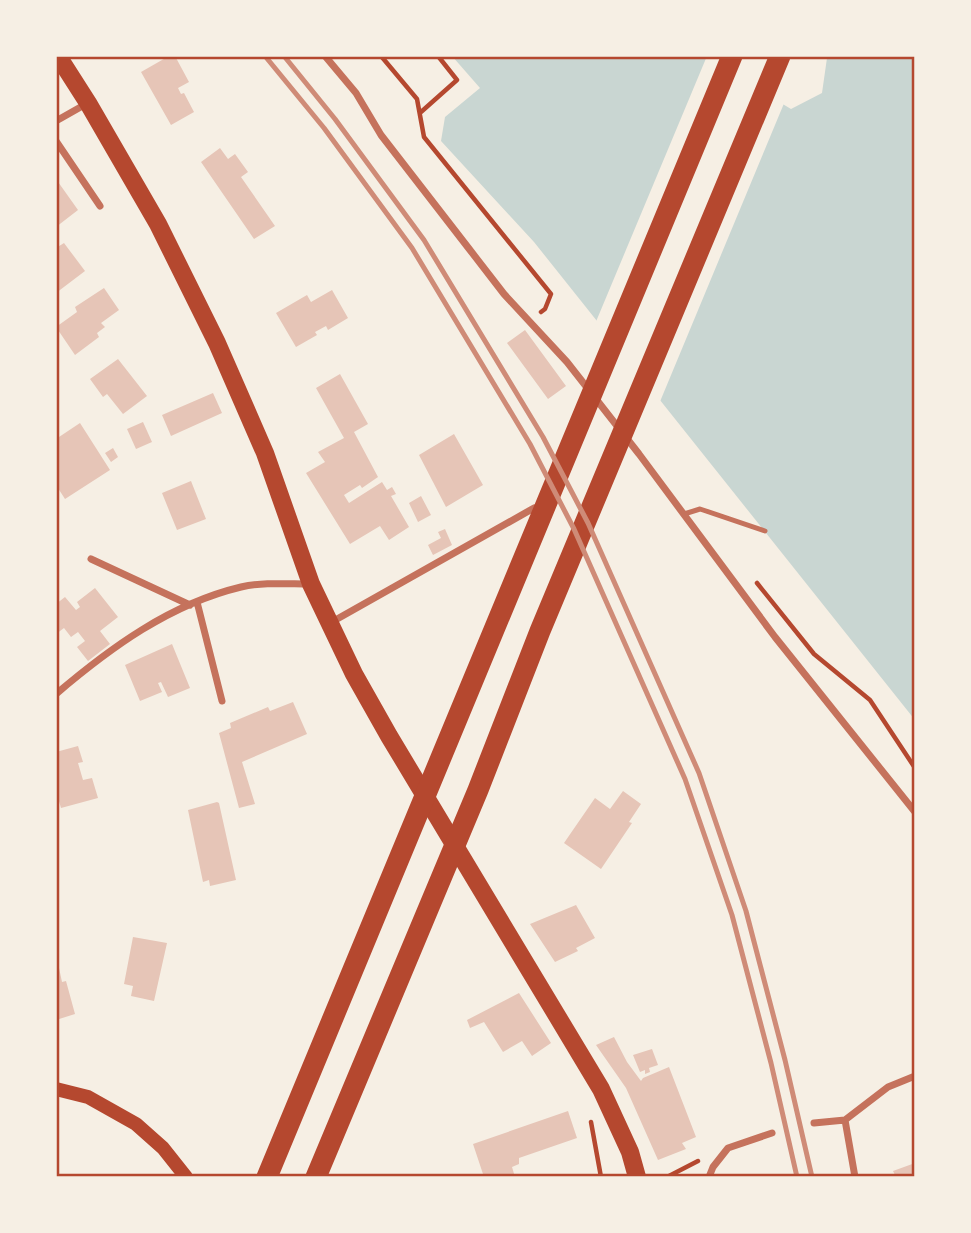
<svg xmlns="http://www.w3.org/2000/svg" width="971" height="1233" viewBox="0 0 971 1233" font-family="'IBM Plex Sans',sans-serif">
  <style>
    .water { fill: #c9d6d2 }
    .pier { fill: #f6efe4 }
    .building { fill: #e6c5b7 }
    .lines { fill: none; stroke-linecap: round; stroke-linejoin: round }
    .path { stroke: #b5482f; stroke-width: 4.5 }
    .service { stroke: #c5725c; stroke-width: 5 }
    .minor { stroke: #c5725c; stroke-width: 7 }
    .secondary { stroke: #b5482f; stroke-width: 14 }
    .primary { stroke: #b5482f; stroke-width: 18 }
    .motorway { stroke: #b5482f; stroke-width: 21 }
    .rail { stroke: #cf8b77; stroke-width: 5 }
    .neatline { fill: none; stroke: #b5482f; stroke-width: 2.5 }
  </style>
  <rect width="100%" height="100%" fill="#f6efe4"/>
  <path class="water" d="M452,56H740L766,94L791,109L822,93L827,58L826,56H915V720L534,242L441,141L445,117L480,88Z"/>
  <path class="pier" d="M707,56H744L769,92L785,101L659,404L595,324Z"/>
  <path class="building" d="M169,56H175L189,82L178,88L181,94L184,93L194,112L171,125L141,72Z
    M220,148L228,159L235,154L248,172L241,177L275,226L254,239L201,162Z
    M56,179L78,210L56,227Z
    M64,243L85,271L56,293V248Z
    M104,288L119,310L101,323L105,327L97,333L99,337L75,355L56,327L77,312L75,307Z
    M332,290L348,318L328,330L326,326L315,332L317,335L296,347L276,313L307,295L311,302Z
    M525,330L566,386L548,399L507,343Z
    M118,359L147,396L123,414L107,394L103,397L90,379Z
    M340,374L368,424L354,432L378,477L362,488L360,485L344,495L349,503L382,482L387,490L392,487L396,494L391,496L409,527L389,540L380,526L350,544L306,473L325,462L318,452L344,438L316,388Z
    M213,393L222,413L171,436L162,415Z
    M143,422L152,442L136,449L127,429Z
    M80,423L110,470L65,499L56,485V439Z
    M454,434L483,485L446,507L419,455Z
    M113,448L118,457L111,462L105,453Z
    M191,481L206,519L177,530L162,493Z
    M421,496L431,515L418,522L409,503Z
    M445,529L452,545L433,555L428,545L441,538L438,532Z
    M95,588L118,617L100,631L110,644L88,661L77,647L85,641L78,632L71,637L64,628L56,634V604L65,597L76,610L80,607L77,602Z
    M172,644L190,688L168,697L161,682L158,683L162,692L140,701L125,665Z
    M293,702L307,734L242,762L255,804L239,808L219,733L231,728L230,723L268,707L270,711Z
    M78,746L83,762L78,763L83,780L92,778L98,798L61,808L56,791V752Z
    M623,791L641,804L629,822L632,823L601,869L564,843L595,798L610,809Z
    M217,802L219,803L236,880L210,886L209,880L203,882L188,810Z
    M576,905L595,938L576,948L578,951L555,962L530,924Z
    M133,937L167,943L154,1001L131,996L133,986L124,984Z
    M59,968L62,982L66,981L75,1014L56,1020V969Z
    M519,993L551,1043L532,1056L522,1041L503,1052L484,1022L470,1028L467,1020Z
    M614,1037L627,1062L641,1081L643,1078L669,1067L696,1137L682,1143L686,1149L658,1160L626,1088L596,1045Z
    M652,1049L658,1065L649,1068L650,1072L645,1074V1070L640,1072L633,1055Z
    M568,1111L577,1138L519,1158V1164L512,1167L515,1177H484L473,1144Z
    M915,1163V1177H896L893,1171Z"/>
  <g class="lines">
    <path class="path" d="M381,56L417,99L424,137L551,294L545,309L541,312
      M421,112L457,80L438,56
      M757,583L814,654L870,700L915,768
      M591,1122L601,1177
      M667,1177L698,1161"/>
    <path class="service" d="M684,514L700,509L765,531"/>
    <path class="minor" d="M325,56L356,93L381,135L470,250L504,294L567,362L639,454L775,637L915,812
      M56,121L86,104
      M56,141L100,206
      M91,559L190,605
      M197,602L222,701
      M330,623L534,508
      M56,694C110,648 170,604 241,587C263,582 287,584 310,584
      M845,1120L888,1087L915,1076
      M814,1123L845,1120L855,1177
      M709,1177L713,1167L728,1148L772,1133"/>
    <path class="secondary" d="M56,1089L88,1097L136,1124L163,1148L186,1177"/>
    <path class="primary" d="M58,56L88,103L158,224L217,343L265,453L311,584L354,674L389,736L601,1089L630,1152L637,1177"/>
    <path class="motorway" d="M267,1177L732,56
      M316,1177L478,790L540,631L780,56"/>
    <path class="rail" d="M265,56L324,128L412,248L530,444L574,529L685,779L732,915L771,1063L797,1177
      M284,56L335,119L424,240L543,437L588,523L699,773L746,911L785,1060L812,1177"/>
  </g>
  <rect width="971" height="1233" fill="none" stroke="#f6efe4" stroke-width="116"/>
  <rect x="58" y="58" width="855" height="1117" class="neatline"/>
</svg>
